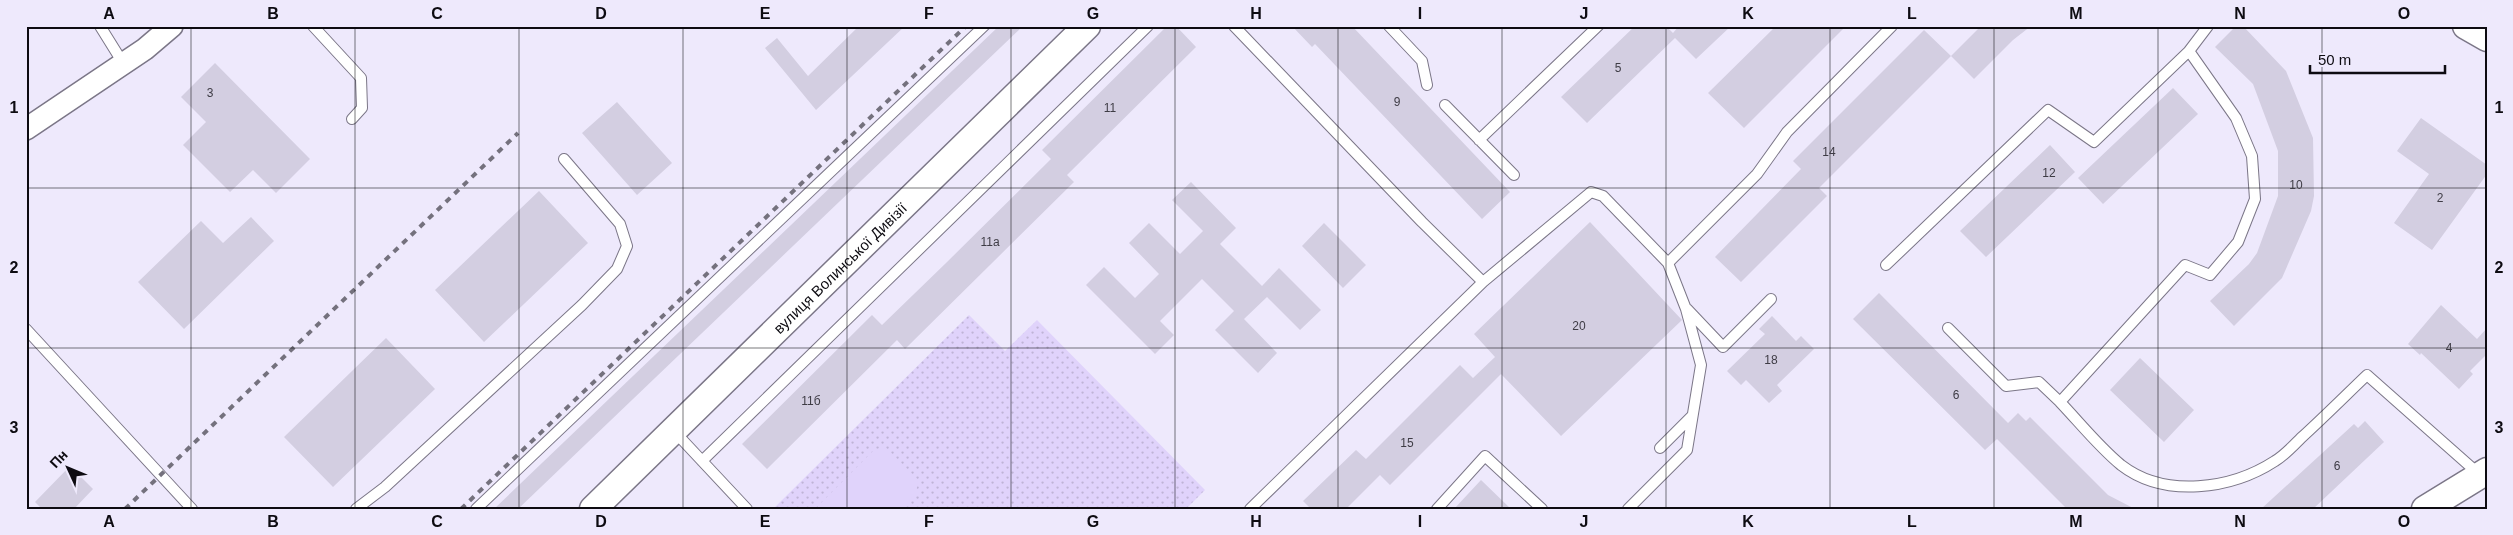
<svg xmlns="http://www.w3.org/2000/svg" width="2513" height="535" viewBox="0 0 2513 535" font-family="Arial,sans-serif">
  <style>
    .park { fill: url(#park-dots) }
    .pitch { fill: #e0d3fb }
    .building { fill: #d3cee1 }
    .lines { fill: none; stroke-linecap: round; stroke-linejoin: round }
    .service-casing { stroke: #7b7687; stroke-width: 12 }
    .minor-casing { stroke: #7b7687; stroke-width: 24 }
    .tertiary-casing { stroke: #7b7687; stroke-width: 29 }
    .service { stroke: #fff; stroke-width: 10 }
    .minor { stroke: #fff; stroke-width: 21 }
    .tertiary { stroke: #fff; stroke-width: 26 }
    .rail { stroke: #74717d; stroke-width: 4; stroke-dasharray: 6 6; stroke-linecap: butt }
    .grid { fill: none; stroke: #0d0b11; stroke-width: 1; stroke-opacity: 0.55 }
    .labels { text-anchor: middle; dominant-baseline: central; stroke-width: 4; stroke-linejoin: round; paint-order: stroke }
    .number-label { font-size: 12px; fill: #3e3c45 }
    .street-label { font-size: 15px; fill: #0d0b11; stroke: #eee9fc }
    .neatline { fill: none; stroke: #0d0b11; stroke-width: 2 }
    .grid-label { font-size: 16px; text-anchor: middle; font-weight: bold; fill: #0d0b11 }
  </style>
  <defs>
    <pattern id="park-dots" width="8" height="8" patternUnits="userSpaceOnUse" patternTransform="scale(1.25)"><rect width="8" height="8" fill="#e0d3fb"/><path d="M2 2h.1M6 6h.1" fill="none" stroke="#bfb4d6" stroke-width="1.8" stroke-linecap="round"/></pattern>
  </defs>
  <rect width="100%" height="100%" fill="#eee9fc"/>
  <path class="park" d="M969,315L1005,351L1037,320L1205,490L1186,509H773Z"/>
  <path class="pitch" d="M886,448L917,479C920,493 909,500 901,509H818V506L875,449Z"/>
  <path class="building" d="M859,26H905L816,110L765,48L777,38L808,76Z
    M999,26H1023L518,509H494Z
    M1167,26H1176L1196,47L1067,175L1074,182L905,349L897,340L767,469L742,444L872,315L882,325L946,263L1051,159L1042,150Z
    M1292,26H1352L1510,192L1482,219L1315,44L1312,47Z
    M1635,26H1666L1673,33L1679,26H1731L1696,59L1675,38L1587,123L1561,97Z
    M1776,26H1846L1744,128L1708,93Z
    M1981,26H2031L2013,40L1974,79L1951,56Z
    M2236,26H2243L2286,71L2313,138L2314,196L2311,211L2282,278L2234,326L2210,301L2249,264L2257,253L2278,196V151L2253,84L2215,47Z
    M1924,30L1951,56L1819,188L1827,196L1741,282L1715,257L1801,169L1793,161Z
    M215,63L310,159L276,193L253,170L230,192L183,145L206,122L181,97Z
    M2173,88L2198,114L2103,204L2078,178Z
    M617,102L672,163L637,195L582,133Z
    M2421,118L2487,165V174L2432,250L2394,223L2429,174L2397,151Z
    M2050,145L2075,172L1986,257L1960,231Z
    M1191,182L1236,228L1220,244L1262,286L1279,268L1321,310L1300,330L1267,297L1244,319L1277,353L1258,373L1215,330L1234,311L1202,279L1160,321L1174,335L1155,354L1086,285L1104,267L1135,298L1159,274L1129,243L1149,223L1180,254L1203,231L1172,200Z
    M539,191L588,243L484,342L435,290Z
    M251,217L274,241L184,329L138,282L201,221L223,243Z
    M1590,222L1682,320L1561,436L1501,374L1390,485L1380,475L1346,509H1311L1303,501L1356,450L1366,459L1460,365L1473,378L1495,357L1474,334Z
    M1324,223L1366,265L1343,288L1302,246Z
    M1879,293L2008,423L2018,413L2026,421L2030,417L2108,495L2135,509H2067L1997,439L1985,450L1853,319Z
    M2441,305L2477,339L2487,328V354L2470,371L2473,374L2459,389L2421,353L2420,355L2408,344Z
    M1772,316L1796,341L1801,336L1814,349L1777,385L1782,391L1769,403L1746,380L1741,385L1727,371L1765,334L1759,329Z
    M386,338L435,389L333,487L284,437Z
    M2140,358L2194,410L2164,442L2110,390Z
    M2365,421L2384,442L2313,509H2261L2354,424L2358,428Z
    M70,466L93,489L74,509H42L35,502Z
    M1481,480L1511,509H1454Z"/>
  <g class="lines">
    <defs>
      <path id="service" d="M100,26L123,63
        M313,26L361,78L362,108L352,119
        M1234,26L1422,222L1483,282L1250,509
        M1389,26L1422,61L1427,85
        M2208,26L2189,51L2236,118L2252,156L2255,199L2238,242L2210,275L2185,265L2060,402C2080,423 2099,447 2121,465C2165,499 2232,489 2275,461C2285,455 2293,446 2301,438C2323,418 2345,396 2367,375L2480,475
        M1445,105L1514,175
        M1479,140L1598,26
        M1668,263L1757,174L1787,132L1892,26
        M1886,265L2048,110L2094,142L2189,51
        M1483,282L1591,192L1603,196L1668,263L1686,309L1701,365L1687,450L1628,509
        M1687,309L1723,347L1771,299
        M1948,328L2006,386L2039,382L2060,402
        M26,329L192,509
        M674,431L747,509
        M1660,448L1692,416
        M702,461L1148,26
        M356,509L385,487L582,305L617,269L627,246L620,224L564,159
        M476,509L984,26
        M1437,509L1485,456L1542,509"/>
      <path id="minor" d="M26,129L145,49L172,26"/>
      <g id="tertiary">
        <path d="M2466,26L2487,38"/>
        <path id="s1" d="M593,509L1087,26"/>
        <path d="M2425,509L2487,471"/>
      </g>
    </defs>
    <use href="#service" class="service-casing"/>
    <use href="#minor" class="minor-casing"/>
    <use href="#tertiary" class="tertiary-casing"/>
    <use href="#service" class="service"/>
    <use href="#minor" class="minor"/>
    <use href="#tertiary" class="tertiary"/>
    <path class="rail" d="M125,509L518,133
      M461,509L966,26"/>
  </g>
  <path class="grid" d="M191,26V509M355,26V509M519,26V509M683,26V509M847,26V509M1011,26V509M1175,26V509M1338,26V509M1502,26V509M1666,26V509M1830,26V509M1994,26V509M2158,26V509M2322,26V509M26,188H2487M26,348H2487"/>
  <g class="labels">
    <g class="number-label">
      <text x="1618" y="68">5</text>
      <text x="210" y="93">3</text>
      <text x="1397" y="102">9</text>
      <text x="1110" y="108">11</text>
      <text x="1829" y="152">14</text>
      <text x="2049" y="173">12</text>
      <text x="2296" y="185">10</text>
      <text x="2440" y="198">2</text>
      <text x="990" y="242">11а</text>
      <text x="1579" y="326">20</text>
      <text x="2449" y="348">4</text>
      <text x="1771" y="360">18</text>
      <text x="1956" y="395">6</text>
      <text x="811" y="401">11б</text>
      <text x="1407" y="443">15</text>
      <text x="2337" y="466">6</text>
    </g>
    <g class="street-label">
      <text stroke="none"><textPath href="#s1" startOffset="345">вулиця Волинської Дивізії</textPath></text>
    </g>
  </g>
  <rect width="2513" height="535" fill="none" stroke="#eee9fc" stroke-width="55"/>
  <g transform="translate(68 468) rotate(314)" stroke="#eee9fc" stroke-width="4" paint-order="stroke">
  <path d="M0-4L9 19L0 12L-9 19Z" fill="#0d0b11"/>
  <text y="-8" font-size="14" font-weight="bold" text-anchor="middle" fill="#0d0b11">Пн</text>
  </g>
  <path d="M2310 65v8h135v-8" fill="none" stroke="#0d0b11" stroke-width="2.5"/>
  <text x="2318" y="65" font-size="15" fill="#0d0b11" stroke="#eee9fc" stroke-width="4" paint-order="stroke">50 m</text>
  <rect x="28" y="28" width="2458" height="480" class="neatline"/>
  <g class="grid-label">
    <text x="109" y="19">A</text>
    <text x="273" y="19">B</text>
    <text x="437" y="19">C</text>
    <text x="601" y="19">D</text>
    <text x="765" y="19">E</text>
    <text x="929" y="19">F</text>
    <text x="1093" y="19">G</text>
    <text x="1256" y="19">H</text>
    <text x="1420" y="19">I</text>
    <text x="1584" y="19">J</text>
    <text x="1748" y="19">K</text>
    <text x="1912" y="19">L</text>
    <text x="2076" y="19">M</text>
    <text x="2240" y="19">N</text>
    <text x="2404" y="19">O</text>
    <text x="14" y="113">1</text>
    <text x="2499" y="113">1</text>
    <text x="14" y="273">2</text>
    <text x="2499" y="273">2</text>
    <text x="14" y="433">3</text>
    <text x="2499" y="433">3</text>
    <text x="109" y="527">A</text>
    <text x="273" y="527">B</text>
    <text x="437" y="527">C</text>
    <text x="601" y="527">D</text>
    <text x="765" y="527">E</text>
    <text x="929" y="527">F</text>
    <text x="1093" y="527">G</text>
    <text x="1256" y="527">H</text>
    <text x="1420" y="527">I</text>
    <text x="1584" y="527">J</text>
    <text x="1748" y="527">K</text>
    <text x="1912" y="527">L</text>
    <text x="2076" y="527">M</text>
    <text x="2240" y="527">N</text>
    <text x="2404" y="527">O</text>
  </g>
</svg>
